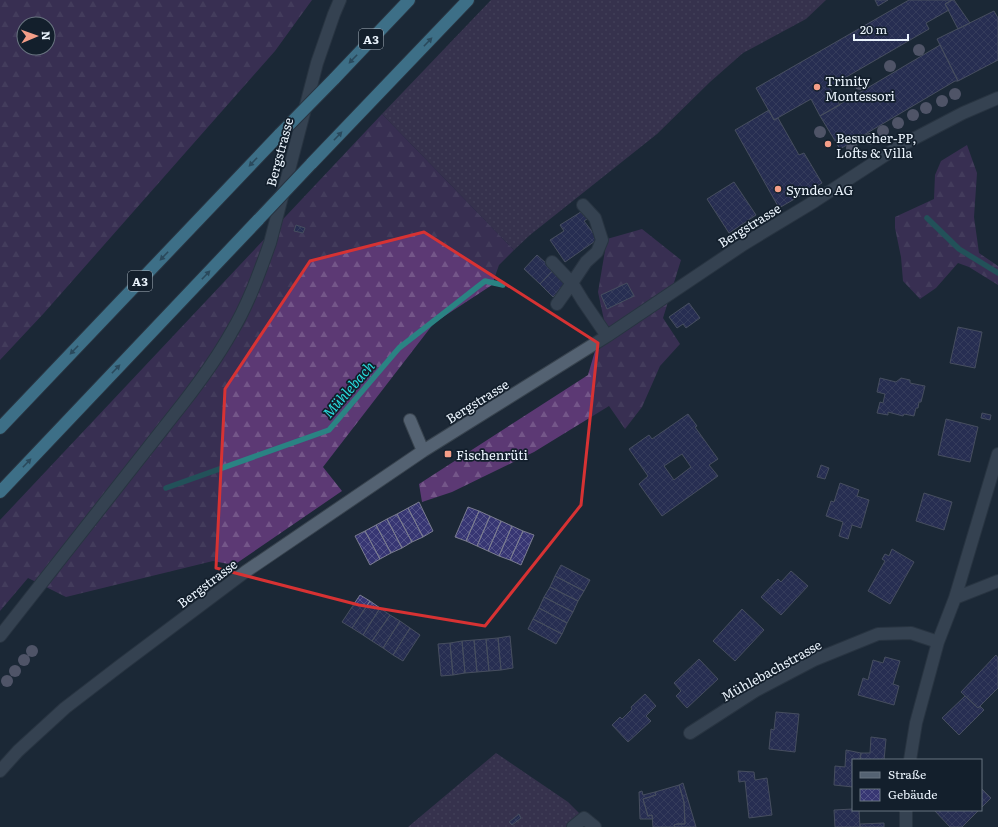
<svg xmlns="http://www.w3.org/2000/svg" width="998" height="827" viewBox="0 0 998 827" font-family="Literata,serif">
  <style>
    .grass { fill: url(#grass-dots) }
    .forest { fill: url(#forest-firs); fill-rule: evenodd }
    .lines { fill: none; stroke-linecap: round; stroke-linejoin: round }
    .stream { stroke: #2a8383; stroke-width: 5.5 }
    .building { fill: url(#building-cross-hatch); stroke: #7a7c90; fill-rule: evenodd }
    .minor-casing { stroke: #38434e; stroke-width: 14 }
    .highway-casing { stroke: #38434e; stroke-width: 14 }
    .minor { stroke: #546272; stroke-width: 12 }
    .highway { stroke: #67c6e8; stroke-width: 12 }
    .highway-bridge-casing { stroke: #38434e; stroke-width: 14; stroke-linecap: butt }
    .highway-bridge { stroke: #67c6e8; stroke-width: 12 }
    .tree { fill: #8e89a3 }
    .oneway { fill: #3d728a }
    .marked { fill: none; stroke: #d73233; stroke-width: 3; stroke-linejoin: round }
    .poi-dot { fill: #f49e88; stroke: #131f2c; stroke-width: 1.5 }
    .labels { text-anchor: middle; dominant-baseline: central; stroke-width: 3.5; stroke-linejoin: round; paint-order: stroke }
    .shield { fill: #131f2c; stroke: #aab4be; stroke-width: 1 }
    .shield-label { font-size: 12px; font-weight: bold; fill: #ebf4fd }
    .poi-label { font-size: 13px; fill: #ebf4fd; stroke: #131f2c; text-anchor: start }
    .street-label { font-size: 13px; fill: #ebf4fd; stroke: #131f2c }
    .water-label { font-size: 14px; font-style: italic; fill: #28dadb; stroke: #131f2c }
  </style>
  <defs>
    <pattern id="grass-dots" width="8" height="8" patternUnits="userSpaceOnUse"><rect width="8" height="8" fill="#573f69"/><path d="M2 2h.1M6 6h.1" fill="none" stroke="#6f5b7f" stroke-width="1.8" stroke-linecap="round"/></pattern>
    <pattern id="forest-firs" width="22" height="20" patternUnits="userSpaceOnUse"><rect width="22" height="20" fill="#5c3974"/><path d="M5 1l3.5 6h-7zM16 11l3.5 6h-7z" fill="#745689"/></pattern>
    <pattern id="building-cross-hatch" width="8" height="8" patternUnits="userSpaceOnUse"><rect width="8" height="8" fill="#373673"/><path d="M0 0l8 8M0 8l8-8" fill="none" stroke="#545488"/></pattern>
  </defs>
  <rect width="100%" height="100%" fill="#1c2836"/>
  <path class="grass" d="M491,0H826L806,19L743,53L710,82L657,134L530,235L514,250L382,114Z
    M496,753L568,802L584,818L573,827H408Z"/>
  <path class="forest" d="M0,0H312L275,51L44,313L0,360ZM24,24H48V48H24Z
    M382,114L514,250L499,265L492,285L434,323L323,467L342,491L234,565L213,561L66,597L28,578L0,611V520Z
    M967,145L977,173L974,217L979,253L998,266V285L969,267L958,263L936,288L920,299L903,281L901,257L895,228V217L934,199L935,175L941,161Z
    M642,229L681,260L663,318L680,344L660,366L642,407L625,429L609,406L534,452L452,492L422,502L419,484L588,375L604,320L598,292L607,239Z"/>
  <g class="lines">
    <path class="stream" d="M927,218L959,249L998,273
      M166,488L329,430L399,348L485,281L503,285"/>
  </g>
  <path class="building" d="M875,0H888L878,6Z
    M909,0H952L945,4L949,10L926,23L929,29L829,87L840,105L820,116L811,99L774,120L756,88Z
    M952,0H954L970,23L958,29L945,4Z
    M994,11L998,18V60L958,81L937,39Z
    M940,45L958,81H955L840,149L820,116Z
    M769,110L774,120L778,118L799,155L804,153L822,183L779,208L735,130Z
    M734,182L756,215L729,233L707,199Z
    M584,210L590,217L584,221L598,239L565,262L550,240L564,231L560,225Z
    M296,225L305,228L303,233L294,231Z
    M537,255L548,265L556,267L540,284L524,269Z
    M556,267L567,283L553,297L540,284Z
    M627,283L634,296L607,309L601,295Z
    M689,303L700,318L686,328L683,324L677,328L669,317Z
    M958,327L982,332L975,368L950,363Z
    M880,378L896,382L901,378L910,380V383L925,386L921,402H919L918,408H916L914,416L904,414L903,416L888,412V415L877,413L880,402L883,403L885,394L877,392Z
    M982,413L991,415L990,420L981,418Z
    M688,414L697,426L695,427L718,459L709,465L718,476L662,516L639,484L648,476L629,449L649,435L652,439ZM682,454L691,467L674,480L664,466Z
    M946,419L978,427L970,462L938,455Z
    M821,465L829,468L825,479L817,477Z
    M840,483L859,490L857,496L869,500L861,528L852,525L848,539L839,536L843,522L826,516L831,501L834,502Z
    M924,493L952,502L944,530L916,521Z
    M419,502L433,531L423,537L408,508Z
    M468,507L479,511L466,541L455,537Z
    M408,508L423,537L412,542L397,514Z
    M479,511L490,516L477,546L466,541Z
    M397,514L412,542L402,548L387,519Z
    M490,516L501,521L488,551L477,546Z
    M387,519L402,548L391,553L376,525Z
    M501,521L512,526L499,556L488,551Z
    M376,525L391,553L380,559L365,531Z
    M512,526L523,531L510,560L499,556Z
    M365,531L380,559L370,565L355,536Z
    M523,531L534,535L521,565L510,560Z
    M892,549L914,562L890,604L868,591L885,561L882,559L885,554L889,556Z
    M561,565L590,580L584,591L555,576Z
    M791,571L808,586L781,615L761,597L778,579L781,582Z
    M555,576L584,591L578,601L550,587Z
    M550,587L578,601L573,612L544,597Z
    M360,595L370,601L352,628L342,622Z
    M544,597L573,612L567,623L539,608Z
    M370,601L380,608L363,635L352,628Z
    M380,608L390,615L372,641L363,635Z
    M539,608L567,623L562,634L533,619Z
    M742,609L764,630L735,661L713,641Z
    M390,615L400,621L383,648L372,641Z
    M533,619L562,634L556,644L528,629Z
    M400,621L410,628L393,655L383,648Z
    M410,628L420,635L403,661L393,655Z
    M510,636L513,668L501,670L498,638Z
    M498,638L501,670L489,671L486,639Z
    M486,639L489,671L477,672L474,640Z
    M474,640L477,672L465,673L462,641Z
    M462,641L465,673L453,675L450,643Z
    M450,643L453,675L441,676L438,644Z
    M996,655L998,658V688L978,708L961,692Z
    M885,657L900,661L893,684L899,686L894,705L858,695L863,678L868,680L873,660L883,663Z
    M699,659L718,679L687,708L676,696L681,691L674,683Z
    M645,694L656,706L646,716L651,721L628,742L612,725L620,717L622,719L632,709L631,707Z
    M965,696L978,708L980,706L984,710L959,735L942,718Z
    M776,712L799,714L795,752L769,749L771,729L774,730Z
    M871,737L886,739L884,760H860L861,753H870Z
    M846,750L861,753L860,760H853V787L834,785L835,766L845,767Z
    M738,771L754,772L755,780L767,778L772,815L749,818L745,781L739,782Z
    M683,783L696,827H675L674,825L677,824H685L684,802L679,785Z
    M679,785L684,802L685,824H677L674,825L675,827H653L652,815L648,816L643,799L656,795L655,792Z
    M981,788L991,798L981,808Z
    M642,791L643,795L655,792L656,795L643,799L648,816L652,815L653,819H640L639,792Z
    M853,809V810H859L860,827H835L834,810Z
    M934,810H979L962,827H950Z
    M519,814L521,818L512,825L509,822Z
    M884,823V827H860V824Z"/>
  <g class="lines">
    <defs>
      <path id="minor" d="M583,205L595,218L602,240L597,252L586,262L572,283L583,301L607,336
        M552,262L572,283L557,304
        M410,420L423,451
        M955,598L998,581
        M0,636L184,402C201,380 217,358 231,333C248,305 259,274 270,243L317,63L334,14L340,0
        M690,733L755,691L814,660L878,634L911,633L938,642
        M910,760L916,723L938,642L955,598L998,454
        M0,771L18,751L65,708L121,665L245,572L423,451L607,336L744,244L815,201L898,147L963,113L998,98
        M906,810V827
        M573,827L584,818L595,827"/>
      <path id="highway" d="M334,79L409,0
        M311,164L468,0
        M0,428L280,134
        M0,492L259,219"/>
    </defs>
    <use href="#minor" class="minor-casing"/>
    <use href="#highway" class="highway-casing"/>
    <use href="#minor" class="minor"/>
    <use href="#highway" class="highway"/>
    <defs>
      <path id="highway-bridge" d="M280,134L334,79
        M259,219L311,164"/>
    </defs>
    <use href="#highway-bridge" class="highway-bridge-casing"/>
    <use href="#highway-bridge" class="highway-bridge"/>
  </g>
  <g class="tree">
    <circle cx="919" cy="50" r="6"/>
    <circle cx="890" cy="66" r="6"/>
    <circle cx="860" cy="84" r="6"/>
    <circle cx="955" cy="94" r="6"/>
    <circle cx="942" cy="101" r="6"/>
    <circle cx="926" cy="108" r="6"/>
    <circle cx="913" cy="115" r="6"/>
    <circle cx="898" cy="123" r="6"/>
    <circle cx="883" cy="131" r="6"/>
    <circle cx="820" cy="132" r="6"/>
    <circle cx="870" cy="139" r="6"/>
    <circle cx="852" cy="148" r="6"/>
    <circle cx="32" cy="651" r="6"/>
    <circle cx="24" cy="660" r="6"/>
    <circle cx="15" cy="671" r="6"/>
    <circle cx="7" cy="681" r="6"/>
  </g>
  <defs><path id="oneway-solid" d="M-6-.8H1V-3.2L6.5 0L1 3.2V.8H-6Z"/></defs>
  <g class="oneway">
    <use href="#oneway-solid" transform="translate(428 42) rotate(-46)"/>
    <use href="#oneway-solid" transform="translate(353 59) rotate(134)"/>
    <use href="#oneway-solid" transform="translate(338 136) rotate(-46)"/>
    <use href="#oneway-solid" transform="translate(253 162) rotate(134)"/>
    <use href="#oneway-solid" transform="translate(164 256) rotate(134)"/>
    <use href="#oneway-solid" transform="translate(206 275) rotate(-46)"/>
    <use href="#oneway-solid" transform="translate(74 350) rotate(134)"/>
    <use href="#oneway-solid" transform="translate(116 369) rotate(-46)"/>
    <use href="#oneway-solid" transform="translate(27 463) rotate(-46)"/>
  </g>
  <path d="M0 0H998V827H0ZM424,232L598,343L581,505L485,626L359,605L216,568L225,389L310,261Z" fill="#1c2836" fill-opacity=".55" fill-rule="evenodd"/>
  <path class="marked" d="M424,232L598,343L581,505L485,626L359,605L216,568L225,389L310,261Z"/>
  <g class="poi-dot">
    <circle cx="817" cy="87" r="4"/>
    <circle cx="828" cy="144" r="4"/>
    <circle cx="778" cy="189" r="4"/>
    <rect x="444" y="450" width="8" height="8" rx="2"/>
  </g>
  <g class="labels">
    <g class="shield">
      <rect x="359" y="29" width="24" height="20" rx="3"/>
      <rect x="128" y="271" width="24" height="20" rx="3"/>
    </g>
    <g class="shield-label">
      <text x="371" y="39">A3</text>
      <text x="140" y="281">A3</text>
    </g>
    <g class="poi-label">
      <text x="825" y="80">Trinity<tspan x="825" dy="15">Montessori</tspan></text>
      <text x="836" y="137">Besucher-PP,<tspan x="836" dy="15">Lofts &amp; Villa</tspan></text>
      <text x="786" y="189">Syndeo AG</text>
      <text x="456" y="454">Fischenrüti</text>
    </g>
    <g class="street-label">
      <text transform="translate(279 152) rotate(-75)">Bergstrasse</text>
      <text transform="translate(749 225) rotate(-32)">Bergstrasse</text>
      <text transform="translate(477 401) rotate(-32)">Bergstrasse</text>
      <text transform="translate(207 583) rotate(-37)">Bergstrasse</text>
      <text transform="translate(771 670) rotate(-29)">Mühlebachstrasse</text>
    </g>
    <g class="water-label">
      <text transform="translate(348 389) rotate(-49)">Mühlebach</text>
    </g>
  </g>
  <rect x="852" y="759" width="130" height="52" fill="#131f2c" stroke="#697480"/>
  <rect x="860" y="772" width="20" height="6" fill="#546272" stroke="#697480"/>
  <text x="888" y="779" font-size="12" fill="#ebf4fd">Straße</text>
  <rect x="860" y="789" width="20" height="12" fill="url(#building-cross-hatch)" stroke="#697480"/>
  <text x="888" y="799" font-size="12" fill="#ebf4fd">Gebäude</text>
  <g transform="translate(36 36) rotate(88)"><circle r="19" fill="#131f2c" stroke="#697480"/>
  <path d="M0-3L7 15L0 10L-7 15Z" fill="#f49e88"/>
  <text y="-6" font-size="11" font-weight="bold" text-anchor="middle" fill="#ebf4fd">N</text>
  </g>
  <path d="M854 34v6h54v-6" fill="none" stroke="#ebf4fd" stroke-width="2"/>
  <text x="860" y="34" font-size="12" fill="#ebf4fd" stroke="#131f2c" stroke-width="3" paint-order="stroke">20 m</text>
</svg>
